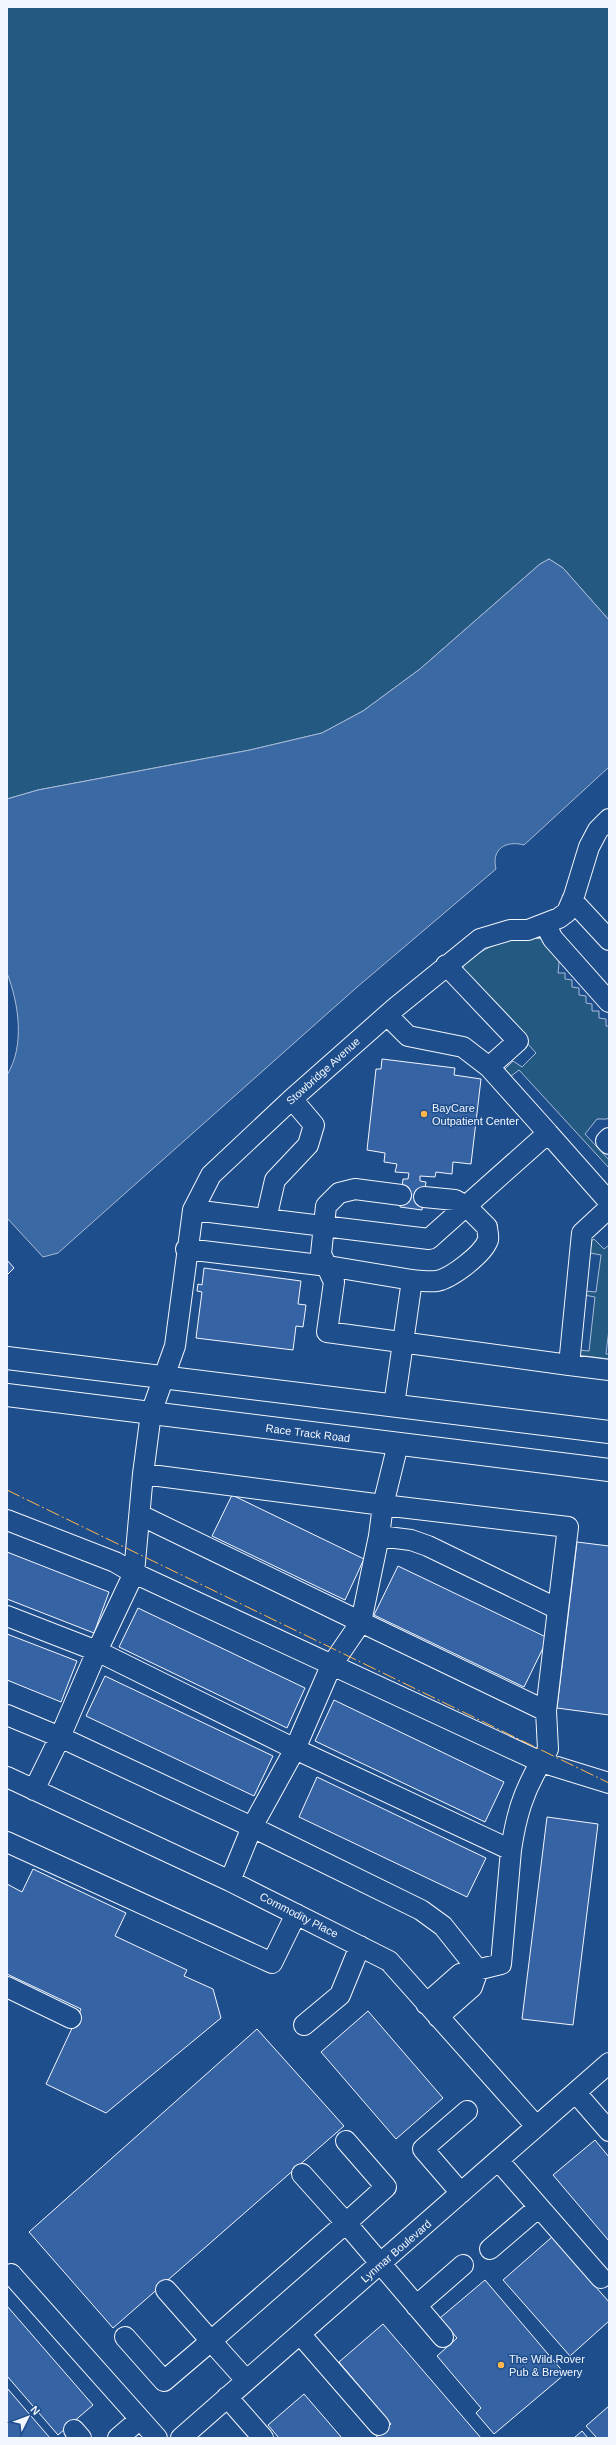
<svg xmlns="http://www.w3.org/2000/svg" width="616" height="2445" viewBox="0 0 616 2445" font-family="Helvetica,sans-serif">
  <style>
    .green { fill: #245a82; stroke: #a8bbd7 }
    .water { fill: #3b69a3; stroke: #a8bbd7 }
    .building { fill: #3563a3; stroke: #f2f6ff }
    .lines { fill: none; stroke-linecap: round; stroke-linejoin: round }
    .minor-casing { stroke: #f2f6ff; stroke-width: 22 }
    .major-casing { stroke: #f2f6ff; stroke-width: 24 }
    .minor { stroke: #1f4e8c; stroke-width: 20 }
    .major { stroke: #1f4e8c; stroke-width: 22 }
    .power { stroke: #ffb74d; stroke-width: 1; stroke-dasharray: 14 3 2 3; stroke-linecap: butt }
    .poi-dot { fill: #ffb74d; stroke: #1f4e8c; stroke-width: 1.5 }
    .labels { text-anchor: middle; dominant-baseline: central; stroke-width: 3; stroke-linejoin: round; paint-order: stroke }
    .street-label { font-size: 11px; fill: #f2f6ff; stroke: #1f4e8c }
    .poi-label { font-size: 11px; fill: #f2f6ff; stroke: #1f4e8c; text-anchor: start }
  </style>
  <rect width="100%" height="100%" fill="#1f4e8c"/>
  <path class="green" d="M7,7H609V620L563,568L549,559L540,564L420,669L363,711L322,733L250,750L38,790L7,799Z
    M529,938L545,939L560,953L558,973H565V979L572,980V987L579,988V995L586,996V1003L592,1004V1011H599V1018L606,1019V1026H609V1117L607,1119H597L585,1134L609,1160V1168L519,1070L510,1077L503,1071L513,1061L522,1067L536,1053L463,971V966C485,946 499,941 529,938Z
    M594,1239L604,1249L609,1245V1329L606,1354H609V1359L577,1355L578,1350L589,1351L595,1297L584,1295L585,1291L596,1292L601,1255L590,1253V1242Z"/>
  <path class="water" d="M549,559L563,568L609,620V767L524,845C506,840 491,849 496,869L356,988L58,1253L43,1257L7,1218V1075C25,1046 19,1004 7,973V799L38,790L250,750L322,733L363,711L420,669L540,564Z"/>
  <path class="building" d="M382,1059L455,1068L454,1075L481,1079L471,1164L453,1162L452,1174L436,1172L435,1177L420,1176V1181L426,1182L422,1210L400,1207L403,1179H408L409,1173L395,1172L397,1164L384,1162L385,1153L367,1150L376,1069H381Z
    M7,1260L14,1268L7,1275Z
    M204,1268L301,1281L298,1304L306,1305L303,1327L296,1326L293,1350L196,1338L202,1292L197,1291L198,1284L202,1285Z
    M232,1495L364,1559L345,1600L212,1536Z
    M577,1542L609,1546V1715L557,1708Z
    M7,1552L109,1592L94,1633L7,1599Z
    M398,1566L548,1638L524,1687L374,1615Z
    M138,1608L305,1688L287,1728L119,1647Z
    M7,1634L77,1661L61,1702L7,1680Z
    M105,1676L273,1756L254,1796L86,1716Z
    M334,1700L504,1782L485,1822L315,1741Z
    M317,1777L486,1858L467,1897L299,1817Z
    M547,1817L598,1824L573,2025L522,2019Z
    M33,1869L126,1913L115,1936L187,1970L184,1976L213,1989L221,2018L106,2113L46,2084L81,2009L7,1974V1884L22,1892Z
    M368,2011L443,2098L396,2139L321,2052Z
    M257,2029L344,2126L113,2328L29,2232Z
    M595,2140L609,2157V2241L553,2175Z
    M552,2237L609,2302V2321L570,2356L503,2280Z
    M485,2280L565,2374L494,2434L476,2413L481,2408L437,2356L457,2338L440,2318Z
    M7,2306L93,2405L58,2435L7,2376Z
    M383,2324L481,2438H375L391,2424L339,2362Z
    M7,2388L50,2438H7Z
    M304,2394L342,2438H279L268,2425Z
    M609,2406V2438H597L586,2426Z
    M582,2431L588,2438H574Z"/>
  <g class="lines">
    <defs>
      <path id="minor" d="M572,900L609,940
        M545,924L553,939L609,1002
        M387,1015L408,1036L463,1047L489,1067
        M548,1133L609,1202
        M609,1138L606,1141L609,1144
        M401,1195L355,1189L339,1193L326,1206L321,1254L334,1282L327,1332L569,1365L582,1233L609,1208
        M193,1210L429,1239L466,1206L455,1200L424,1197
        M266,1219L275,1180L308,1145L314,1125L292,1099
        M186,1249L328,1266L412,1280
        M569,1365L609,1370
        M394,1405L412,1280C421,1281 429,1282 437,1281C452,1278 483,1254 488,1240C489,1236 487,1231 487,1227L466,1206L548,1133L489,1067L518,1041L446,965
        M398,1444L383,1505L568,1527L558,1609
        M143,1474L383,1505L379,1536
        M140,1515L361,1622L379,1536L411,1540L428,1546L558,1609L546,1711
        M7,1520L115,1562L134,1573L541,1762C523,1792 516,1816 511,1850L295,1749L97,1651L7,1616
        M7,1715L60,1737L97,1651L134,1573L143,1474L151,1413L175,1346L193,1210L211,1175L292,1099L395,1008L480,939L510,930H528L559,918L567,912L574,896L589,847L598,830L609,819
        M7,1777L230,1881L389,1961L536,2126
        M34,1790L60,1737L252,1827L421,1910L443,1926L478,1970
        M7,1842L272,1963L296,1914
        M230,1881L252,1827L295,1749L331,1666L361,1622L546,1711L548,1749L541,1762L609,1783
        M7,1987L71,2018
        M426,2004L460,1974L501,1964L511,1850
        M438,2017L472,1987L478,1970
        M304,2025L340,1995L360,1946
        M576,2093L609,2131
        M498,2160L601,2278
        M302,2174L346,2223L386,2187L346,2141
        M461,2193L423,2149L467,2111
        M490,2249L539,2207
        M11,2274L157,2438
        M416,2306L463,2265
        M300,2334L379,2425
        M125,2337L164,2381L211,2341L166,2290
        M246,2380L211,2341L346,2223L443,2337
        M227,2397L263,2438
        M74,2430L81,2438
        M118,2438L140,2419
        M181,2438L609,2063"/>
      <path id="major" d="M7,1358L609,1432
        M7,1395L609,1470"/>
    </defs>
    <use href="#minor" class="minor-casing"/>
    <use href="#major" class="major-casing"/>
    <use href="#minor" class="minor"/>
    <use href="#major" class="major"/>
    <path class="power" d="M7,1490L609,1783"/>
  </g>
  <g class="poi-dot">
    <circle cx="424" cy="1114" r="4"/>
    <circle cx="501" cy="2365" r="4"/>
  </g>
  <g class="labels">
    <g class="street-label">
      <text transform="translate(323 1071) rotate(-42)">Stowbridge Avenue</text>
      <text transform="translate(308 1433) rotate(7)">Race Track Road</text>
      <text transform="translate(299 1915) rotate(27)">Commodity Place</text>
      <text transform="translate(396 2251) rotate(-41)">Lynmar Boulevard</text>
    </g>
    <g class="poi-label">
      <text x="432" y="1108">BayCare<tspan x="432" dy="13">Outpatient Center</tspan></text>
      <text x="509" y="2359">The Wild Rover<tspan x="509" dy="13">Pub &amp; Brewery</tspan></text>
    </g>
  </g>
  <rect width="616" height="2445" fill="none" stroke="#f2f6ff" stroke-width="16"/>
  <g transform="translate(28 2417) rotate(48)" stroke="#1f4e8c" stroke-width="3" paint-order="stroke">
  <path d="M0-3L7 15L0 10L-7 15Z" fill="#f2f6ff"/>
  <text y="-6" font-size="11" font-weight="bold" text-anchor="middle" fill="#f2f6ff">N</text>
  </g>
</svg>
